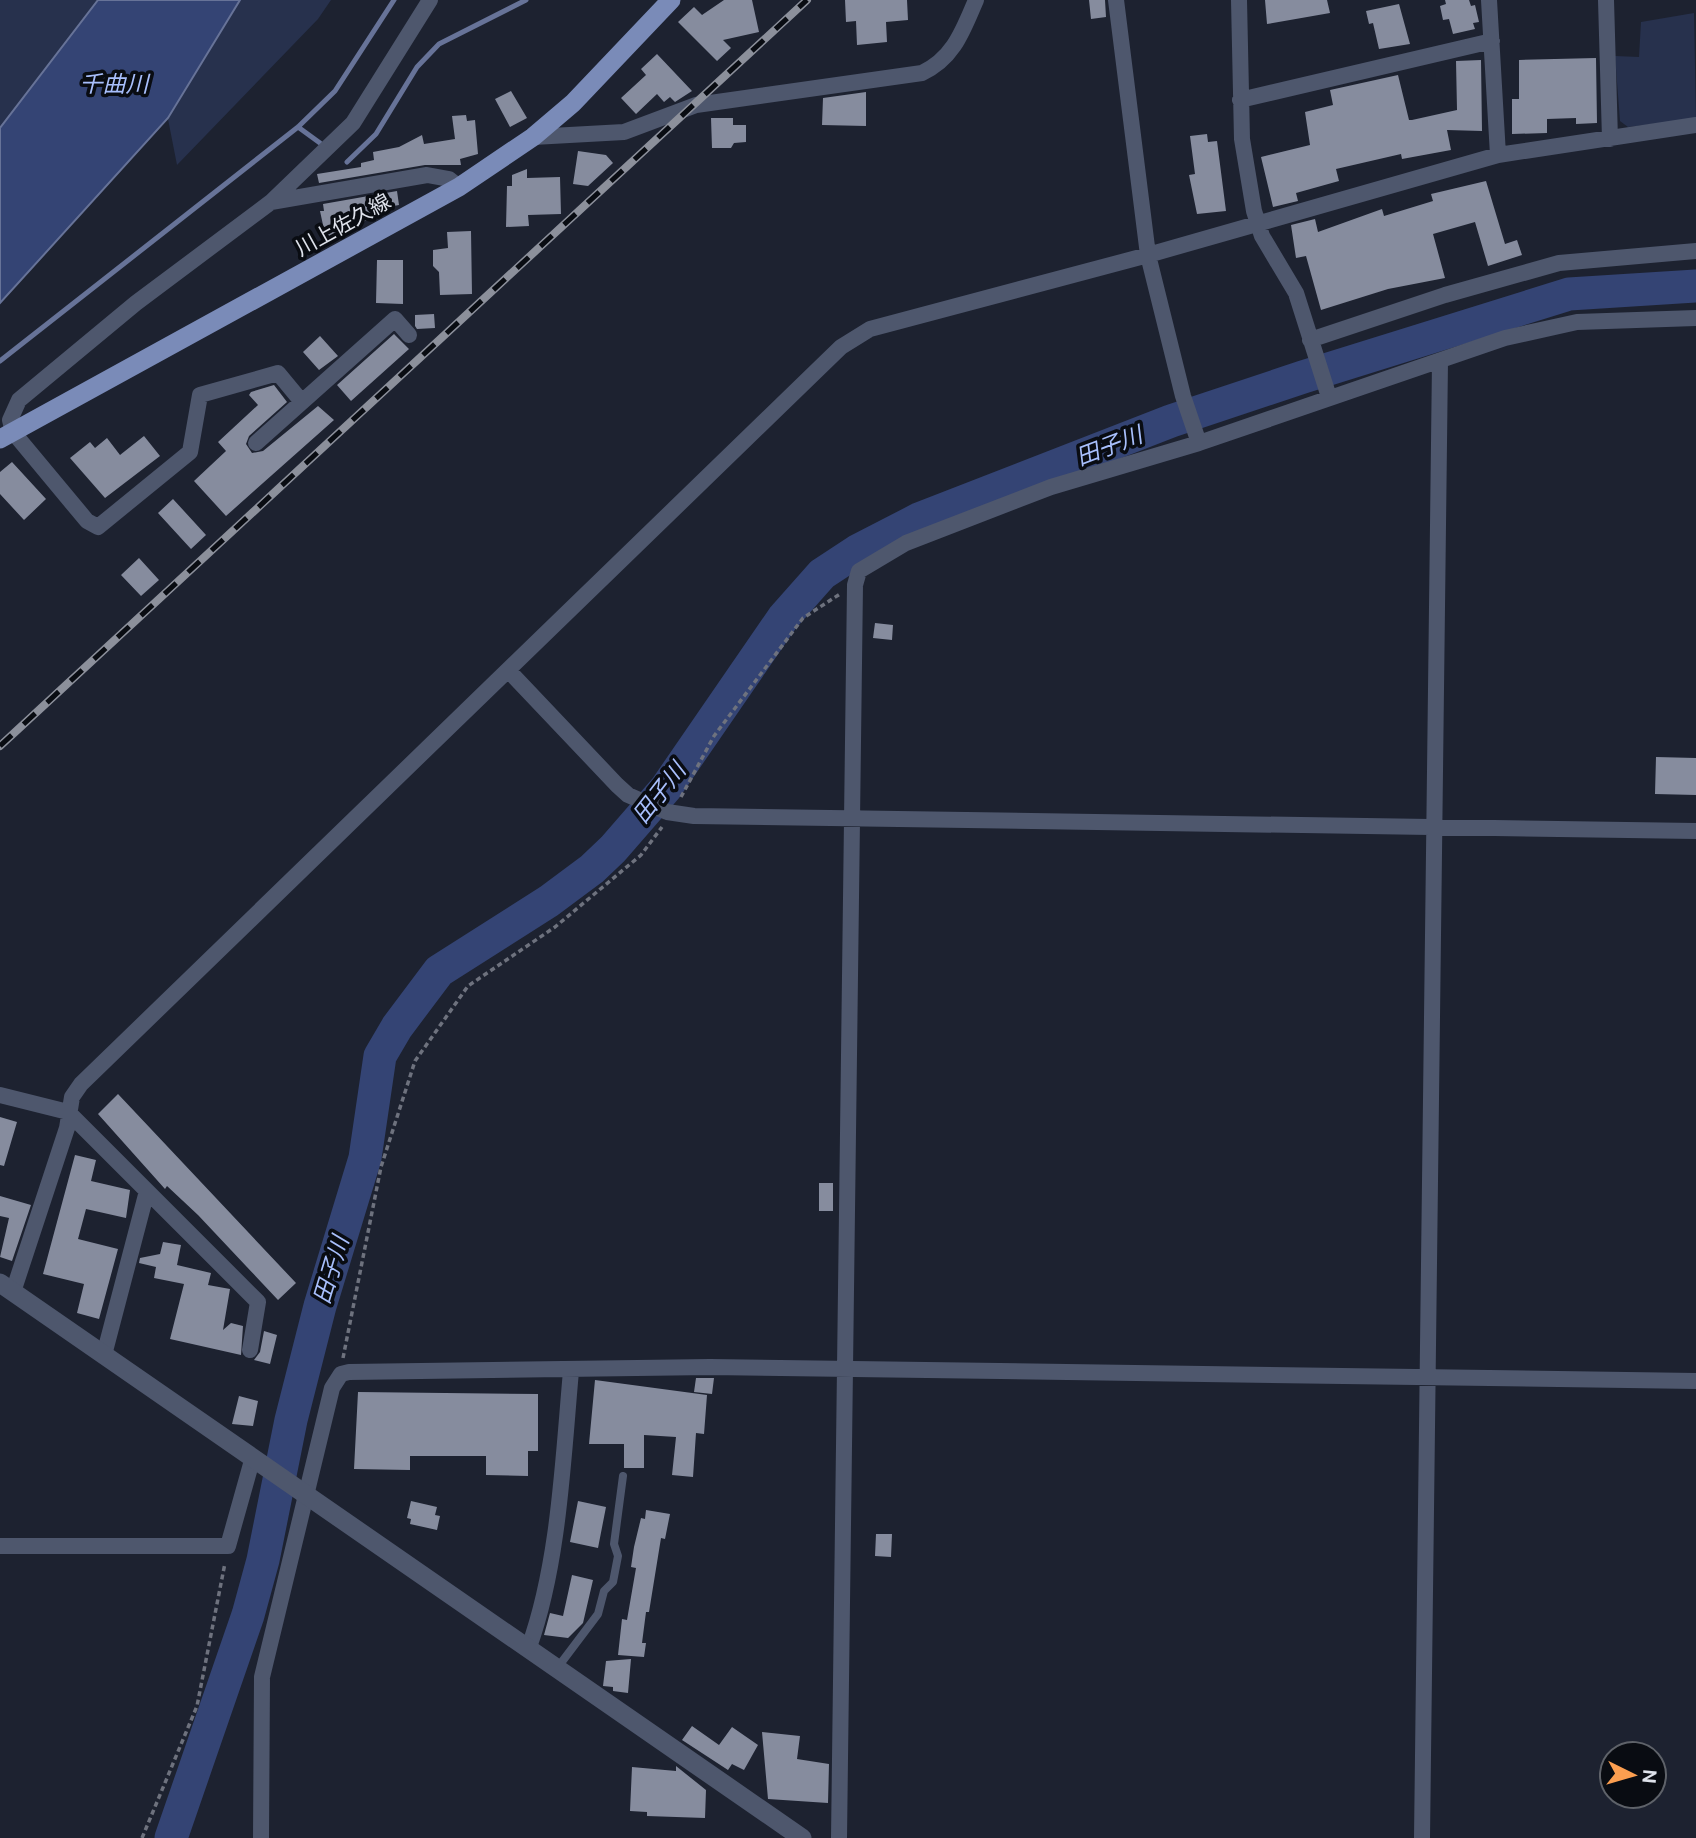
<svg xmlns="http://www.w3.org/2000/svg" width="1696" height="1838" viewBox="0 0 1696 1838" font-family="'DM Sans','Noto Sans JP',sans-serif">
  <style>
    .green { fill: #27314d }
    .water { fill: #344474; stroke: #677398; stroke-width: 2 }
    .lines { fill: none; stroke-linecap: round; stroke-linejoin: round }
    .stream { stroke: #677398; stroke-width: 5 }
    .river { stroke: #344474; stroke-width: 33 }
    .building { fill: #868c9e }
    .path { stroke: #6e727e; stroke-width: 3.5; stroke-dasharray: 5 3.5; stroke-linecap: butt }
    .service { stroke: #4e576d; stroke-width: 8 }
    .minor { stroke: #4e576d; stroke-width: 16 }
    .tertiary { stroke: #4e576d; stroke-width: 19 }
    .primary { stroke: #7a8bb8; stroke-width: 19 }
    .rail-casing { stroke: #8c909b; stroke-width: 8 }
    .rail { stroke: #090c12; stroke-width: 5; stroke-dasharray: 16; stroke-linecap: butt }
    .labels { text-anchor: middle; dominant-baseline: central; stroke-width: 7; stroke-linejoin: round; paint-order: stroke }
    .street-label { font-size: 21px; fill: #dee2eb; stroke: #090c12 }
    .water-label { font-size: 23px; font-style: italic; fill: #a8bffc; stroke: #090c12 }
  </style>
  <rect width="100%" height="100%" fill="#1d2230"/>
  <path class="green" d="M0,0H98L0,128Z
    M240,0H331L318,19L177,165L168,119Z
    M1694,13L1696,119L1628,127L1620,121L1615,56L1639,57L1641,22Z"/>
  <path class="water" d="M98,0H240L168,118L0,303V128Z"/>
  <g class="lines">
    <path class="stream" d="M298,127L320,143
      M347,162L376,134L417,67L439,44L526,0
      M0,361L298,127L335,91L394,0"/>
    <path class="river" d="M171,1838L248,1615L263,1560L291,1420L320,1306L365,1158L380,1056L397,1027L439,971L549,901L592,869L613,849L666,788L783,618L822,574L857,551L919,519L1171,421L1303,377L1569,294L1696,286"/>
  </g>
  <path class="building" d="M724,0H752L759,32L723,40L731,48L717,61L678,22L694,7L702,15Z
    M845,0H907L908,20L886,22L887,42L857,45L856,21L846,22Z
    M1089,0H1105L1106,17L1091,19Z
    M1265,0H1327L1330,13L1267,24Z
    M1445,0H1469L1471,6L1475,5L1479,22L1473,23L1475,29L1453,34L1449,19L1443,20L1440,6L1446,4Z
    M1399,4L1410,44L1379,49L1373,23L1369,24L1366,11Z
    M657,54L692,91L675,102L670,97L664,102L657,94L636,114L621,98L646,75L641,69Z
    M1596,58L1597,123L1576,124V118L1547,119V133L1512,134V99H1519V60Z
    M1481,60L1482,131L1447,130L1451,150L1402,159L1401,154L1336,169L1339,181L1296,193L1298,201L1273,207L1261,157L1310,145L1305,112L1333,105L1330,90L1398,75L1409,120H1412L1457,110L1456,61Z
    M511,91L527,118L510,127L495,99Z
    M866,92V126L822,125L823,98Z
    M466,115L467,121L475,120L478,154L460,159L461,165H425L319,183L317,174L361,167V163L374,160L373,152L399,147L422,135L424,144L455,139L452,116Z
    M711,118H733V125H746V142L734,143L731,148H712Z
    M1207,134L1208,142L1217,141L1226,211L1197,214L1189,175L1195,174L1190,136Z
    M578,151L606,155L613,163L588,186L573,184Z
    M527,169V178L560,177L561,214L528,215L529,226L506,227L507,186H512V175Z
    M1486,181L1505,244L1517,240L1522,255L1488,266L1475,222L1433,234L1445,278L1388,289L1321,310L1306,256L1296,258L1291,225L1315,219L1318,232L1382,209L1384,216L1433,201L1431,194Z
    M397,191L399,205L377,209L378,215L326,239L320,211H324L323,204Z
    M471,231L472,294L440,295L439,272L433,266V250L448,248L447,232Z
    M377,260H403V304L376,303Z
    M434,314L435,328L417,329L415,326V315Z
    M394,334L409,349L351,401L337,385Z
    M320,336L338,356L319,370L303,352Z
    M274,385L287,402L249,436L246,444L252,453L263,451L318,406L334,420L226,516L194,481L226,451L218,442L258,405L249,395L251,392Z
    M144,436L160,456L105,498L70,458L90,442L95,448L107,438L120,455Z
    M12,462L46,499L24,520L0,494V472Z
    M173,499L206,535L191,549L158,513Z
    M139,558L159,580L141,596L121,575Z
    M875,623L893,625L892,640L873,638Z
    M1656,757L1696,758V795L1655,794Z
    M118,1094L296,1283L278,1300L198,1215L167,1186L165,1189L98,1114Z
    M0,1117L17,1122L4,1166L0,1165Z
    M75,1155L96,1160L91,1181L130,1190L126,1218L86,1209L78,1239L118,1249L99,1319L77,1313L84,1284L43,1274Z
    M819,1183H833V1211H819Z
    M0,1196L31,1205L12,1261L0,1257L9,1218L0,1216Z
    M163,1242L181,1245L177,1265L211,1273L208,1285L230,1289L223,1330L231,1323L243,1326L241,1355L170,1339L184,1284L154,1278L156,1267L139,1263L140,1258L160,1254Z
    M264,1331L277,1335L270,1364L254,1360L260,1352Z
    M696,1378H714L712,1394L694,1392Z
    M595,1380L707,1395L704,1434L696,1433L693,1477L672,1475L676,1437L644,1435V1468H624V1444H589Z
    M358,1392L538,1394V1451H528V1476L486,1475V1456H410V1470L354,1469Z
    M239,1396L258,1401L253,1426L232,1424Z
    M411,1501L437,1507L435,1515L440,1516L437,1530L410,1524L411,1519L407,1518Z
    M578,1501L606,1507L598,1548L570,1542Z
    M646,1510L670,1514L665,1539L661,1538L649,1612H646L642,1643H646L644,1657L618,1655L622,1619L627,1620L636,1568L631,1567L634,1547L641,1518L645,1519Z
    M876,1534H892L891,1557L875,1556Z
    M572,1575L593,1580L583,1623L568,1638L544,1635L550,1613L563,1616Z
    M631,1659L628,1693L613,1691V1687L603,1686L606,1661Z
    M692,1726L719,1745L732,1727L758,1745L744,1770L732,1764L728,1770L682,1740Z
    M762,1732L800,1736L797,1759L829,1764L828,1803L768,1799Z
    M676,1766L706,1790L705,1818L647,1816V1812L630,1811L632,1767L676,1771Z"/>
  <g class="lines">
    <path class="path" d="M681,797L714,736L803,618L840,594
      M343,1358L381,1167L415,1061L468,986L555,927L641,855L662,827
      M142,1838L197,1706L225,1563"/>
    <path class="service" d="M558,1667L598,1614L604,1591L613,1582L618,1556L614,1544L623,1476"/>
    <path class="minor" d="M1116,0L1148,255L1183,396L1199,443
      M1239,0L1242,139L1254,211L1262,236L1296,293L1329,397
      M1489,0L1498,155
      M1606,0L1610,139
      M1240,100L1492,41
      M533,137L624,132L696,105L922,73C954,58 963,30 976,0
      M271,202L353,123L430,0
      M1310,340L1445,295L1559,263L1696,251
      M302,402L278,373L200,395L190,452L98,527L87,521L13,432L10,420L19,400L136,303L271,202L427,175L449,179L459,187
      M256,443L395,319L409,335
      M508,670L617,785L628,795L667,812L694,816L1696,831
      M0,1095L68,1112L258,1302L250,1350
      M13,1292L67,1128L72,1097L81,1084L841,347L870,329L1148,255L1498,155L1696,125
      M104,1355L147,1191
      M0,1546H228L253,1457
      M529,1647C559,1564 563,1459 571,1371
      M261,1838L262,1677L332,1388L341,1374L349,1372L710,1367L1696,1381
      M839,1838L855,585L859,571L906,543L1051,487L1199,443L1505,338L1577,322L1696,318
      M1422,1838L1440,361"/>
    <path class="tertiary" d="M0,1283L802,1838"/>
    <path class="primary" d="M0,439L459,187L533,137L573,103L671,0"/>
    <defs>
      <path id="rail" d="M0,746L807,0"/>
    </defs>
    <use href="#rail" class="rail-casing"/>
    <use href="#rail" class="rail"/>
  </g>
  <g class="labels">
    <g class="street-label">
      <text transform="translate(343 225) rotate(-29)">川上佐久線</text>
    </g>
    <g class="water-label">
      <text x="114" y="84">千曲川</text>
      <text transform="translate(1109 446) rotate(-21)">田子川</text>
      <text transform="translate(659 793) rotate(-52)">田子川</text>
      <text transform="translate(331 1270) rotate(-73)">田子川</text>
    </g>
  </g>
  <g transform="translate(1633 1775) rotate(95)"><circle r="33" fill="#090c12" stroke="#5e6269" stroke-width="2"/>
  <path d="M0-5L12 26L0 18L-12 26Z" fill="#fb9e50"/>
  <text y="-10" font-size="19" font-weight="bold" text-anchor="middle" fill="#dee2eb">N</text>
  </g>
</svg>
